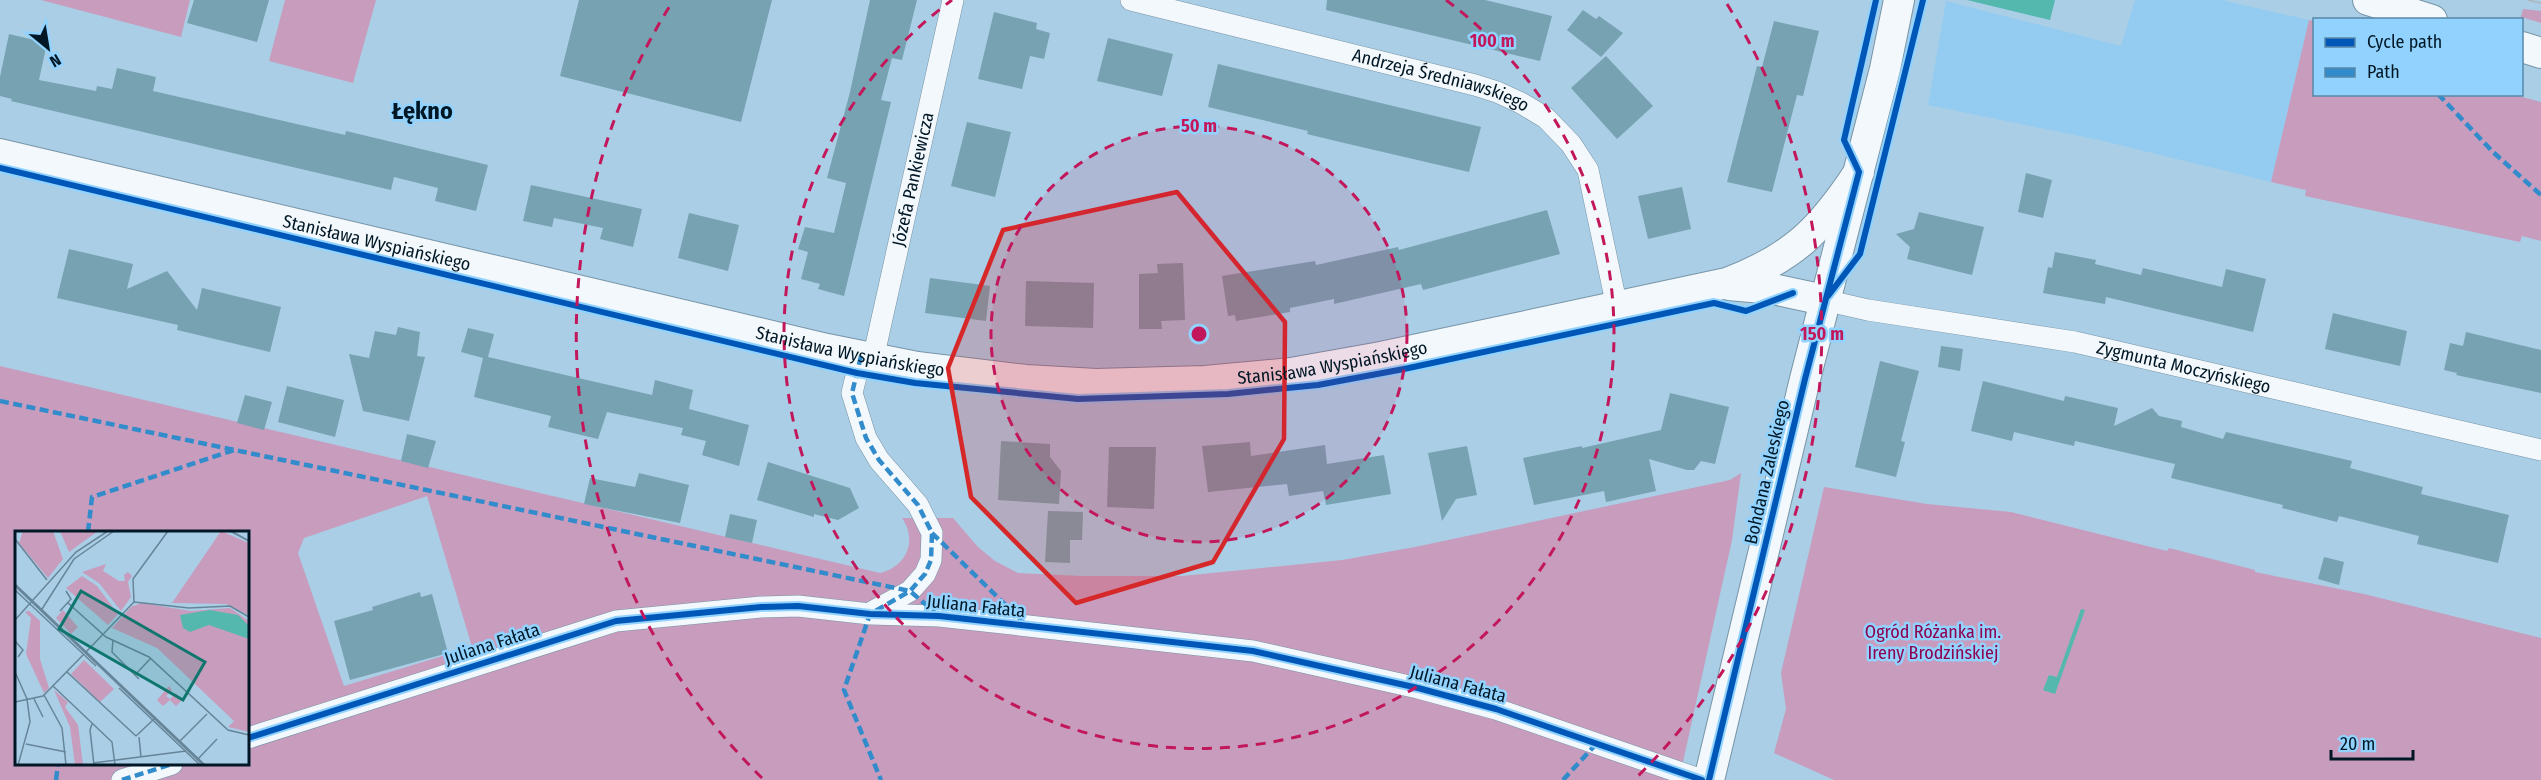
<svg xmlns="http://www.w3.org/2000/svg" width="2541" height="780" viewBox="0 0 2541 780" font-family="'Fira Sans Condensed',sans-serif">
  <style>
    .built { fill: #93ccf0 }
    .green { fill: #c79cbd; fill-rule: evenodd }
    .water { fill: #55b8af }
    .building { fill: #77a2b2 }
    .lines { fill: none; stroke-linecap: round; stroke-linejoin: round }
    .street-casing { stroke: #7794a7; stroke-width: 22 }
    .secondary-casing { stroke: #7794a7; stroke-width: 32 }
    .street { stroke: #f2f8fb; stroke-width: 21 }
    .secondary { stroke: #f2f8fb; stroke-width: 30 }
    .tram { stroke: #acb5bc; stroke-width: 1.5 }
    .quiet { stroke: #328ccc; stroke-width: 4.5; stroke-dasharray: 9 4.5; stroke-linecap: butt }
    .cycleway-casing { stroke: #91d3fe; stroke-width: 10 }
    .cycleway { stroke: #0057b8; stroke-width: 6 }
    .marked { fill: #d62828; fill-opacity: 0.2; stroke: #d62828; stroke-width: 4.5; stroke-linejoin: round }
    .ring { fill: none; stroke: #c2185b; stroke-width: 3; stroke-dasharray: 10 8 }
    .labels { text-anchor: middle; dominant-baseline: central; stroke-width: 5; stroke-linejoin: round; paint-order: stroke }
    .street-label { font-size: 18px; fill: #001726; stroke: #91d3fe }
    .park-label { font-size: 18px; fill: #8d004e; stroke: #91d3fe }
    .district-label { font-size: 24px; font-weight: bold; fill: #001726; stroke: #91d3fe }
    .inset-road { fill: none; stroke: #668599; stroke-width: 1.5 }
    .view { fill: #0f766e; fill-opacity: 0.15; stroke: #0f766e; stroke-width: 3 }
    .inset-edge { fill: none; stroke: #001726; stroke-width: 3 }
    .centre { fill: #c2185b; stroke: #91d3fe; stroke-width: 3 }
    .ring-label { font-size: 18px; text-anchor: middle; font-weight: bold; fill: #c2185b; stroke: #91d3fe; stroke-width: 5; stroke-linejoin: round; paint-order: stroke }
  </style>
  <rect width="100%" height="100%" fill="#aacee6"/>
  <path class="built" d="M2135,0H2221L2309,20L2271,182L2099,140L1928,105L1946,1L2121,46Z"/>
  <path class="green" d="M41,0H190L181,37Z
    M285,0H376L353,83L269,61Z
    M2523,9L2541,11V23L2521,17Z
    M2309,20L2314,21V94H2511L2541,102V241L2522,236L2520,242L2305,196L2306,190L2271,182Z
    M0,366L880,573C906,567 918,541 902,518H953L978,547L995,561L1018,573L1081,576H1182L1342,560L1415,547L1730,480L1741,473L1732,540L1679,780H0ZM427,496L472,647L344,686L298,553L304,538ZM16,532H248V764H16Z
    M1824,487L1927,504L2011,512L2167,551L2169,548L2255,570V572L2364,594L2541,638V780H1834L1774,753L1786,709L1781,673Z"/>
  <path class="water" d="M1967,0H2055L2050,20Z
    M2081,609L2085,610L2055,694L2043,690L2049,675L2057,677Z"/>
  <path class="building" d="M194,0H269L257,42L187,23Z
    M579,0H772L741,122L560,76Z
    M870,0H917L902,60L892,58L881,100L891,102L844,296L818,289L820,284L801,279L808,252L798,249L805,227L834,233L846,183L827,178L850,92Z
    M1327,0H1485L1552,16L1540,61L1326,10Z
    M1583,10L1596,19L1599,16L1623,33L1601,57L1567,30Z
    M994,12L1037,23L1036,29L1050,33L1044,59L1030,56L1022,89L978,79Z
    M1774,21L1819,31L1803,96L1797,95L1772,192L1727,182L1757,66L1762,67Z
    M9,34L47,43L39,80L96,91L97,86L112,89L117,68L156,77L153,91L345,135L346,131L488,165L476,211L435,201L438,188L394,177L391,190L11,101L12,99L0,96V77Z
    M1108,38L1173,54L1162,96L1097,81Z
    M1606,56L1653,106L1617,139L1571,88Z
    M1218,64L1481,127L1469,172L1340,142L1307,134L1308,131L1208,107Z
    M967,122L1011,132L995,197L951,186Z
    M2026,173L2052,180L2043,218L2018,212Z
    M531,185L642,209L633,247L600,239L603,228L554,218L552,227L523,221Z
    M1682,187L1691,229L1648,239L1638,196Z
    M1547,210L1560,254L1423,290L1421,284L1334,304V299L1290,308V312L1236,321L1235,315L1228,316L1222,276L1315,261L1316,265L1398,247L1399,250Z
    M1919,212L1984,227L1972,275L1907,259L1910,247L1896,234L1914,229Z
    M689,213L739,225L728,271L678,258Z
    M69,249L133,264L127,289L167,271L197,310L202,288L281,307L270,352L177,330L178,325L57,298Z
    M2055,252L2096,260L2095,264L2141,275L2143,268L2222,287L2226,269L2266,279L2253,332L2106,297L2105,304L2043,293L2048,267L2052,268Z
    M1183,263L1185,320L1161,321L1162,329H1139V274L1158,273L1157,264Z
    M930,278L990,286L986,321L925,313Z
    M1026,281L1094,283L1093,328L1025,326Z
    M2333,313L2407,331L2400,366L2325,349Z
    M398,327L420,332L417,356L425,357L409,421L363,411L349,354L369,358L375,331L396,335Z
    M468,328L494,334L488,357L652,395L655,380L693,390L689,409L749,425L739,466L702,455L706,441L681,435L683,428L607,412L598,439L548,427L551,416L474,397L483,358L461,352Z
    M2466,332L2541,350V393L2456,375L2457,373L2444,370L2450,343L2463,346Z
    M1941,346L1963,349L1960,371L1938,367Z
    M1880,361L1919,371L1901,441L1905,442L1896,477L1855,467Z
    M1983,381L2064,401L2065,396L2118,408L2114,426L2152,408L2159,416L2182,421L2181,427L2223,439L2226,432L2352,461L2350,468L2423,487L2421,494L2509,515L2498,563L2417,544L2419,536L2339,516L2337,522L2282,508L2283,505L2171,478L2175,464L2075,441L2074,446L2014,432L2012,441L1971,431Z
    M287,386L344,400L335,437L278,422Z
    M1670,393L1729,407L1715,464L1701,461L1694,470H1687L1649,459L1656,491L1606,502L1604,491L1534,505L1523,458L1582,446V448L1661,430Z
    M245,395L272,402L264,430L237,423Z
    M407,434L436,441L428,468L401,461Z
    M1001,441L1050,444V457L1061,471L1059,504L998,500Z
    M1250,442L1251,456L1325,445L1327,464L1384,455L1391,494L1326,505L1323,491L1289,496L1287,484L1208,492L1202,446Z
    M1467,446L1477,495L1456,499L1442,521L1428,453Z
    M1109,447H1156L1154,509L1107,507Z
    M768,462L850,488L859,508L838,520L814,514V517L757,500Z
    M639,473L689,485L680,523L584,504L590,478L635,487Z
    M1048,511L1083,512L1082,540H1070V563L1045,562Z
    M730,514L757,520L752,543L725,537Z
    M2324,557L2344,562L2339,585L2318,579Z
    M420,592L421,597L432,594L448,653L350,680L334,621L373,610L372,607Z"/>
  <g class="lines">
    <defs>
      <g id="street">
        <path id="s1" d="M1131,0L1475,85L1497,92L1521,103L1546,118L1571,144L1588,170L1617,307"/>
        <path id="s2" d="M1824,300L1868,310L2075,342L2541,450"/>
        <path d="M861,356L852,393L866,438L879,460L918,505L932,533L931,560L925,574L910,591L870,613"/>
        <path id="s3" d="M873,359L953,0"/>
        <path d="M248,738L616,621L761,607L798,606L870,614L939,616L1253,651L1418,688L1496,709L1702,780"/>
        <path d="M122,780L172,764"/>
      </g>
      <g id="secondary">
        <path d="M2368,0L2432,20"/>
        <path d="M2522,47L2541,53"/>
        <path id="s4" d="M0,154L827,349L917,367L1026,380L1096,384L1205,381L1291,373L1381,357L1727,283C1793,258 1821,230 1859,172"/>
        <path d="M1729,285L1773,289L1824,300"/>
        <path d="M1709,780L1805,379L1885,69L1899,0"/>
      </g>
    </defs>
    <use href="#street" class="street-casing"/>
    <use href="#secondary" class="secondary-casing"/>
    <use href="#street" class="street"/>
    <use href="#secondary" class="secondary"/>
    <path class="tram" d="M2528,0L2541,3"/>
    <path class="quiet" d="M2438,94L2493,152L2541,195
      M861,356L852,393L866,438L879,460L918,505L932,533L931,560L925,574L910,591L870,614L844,690L881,780
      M0,401L910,591L939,616
      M88,532L92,497L234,450
      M932,533L1026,625
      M56,780L58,764
      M122,780L172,764
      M1563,780L1597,743"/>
    <defs>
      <path id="cycleway" d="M0,168L857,373L915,383L1078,399L1228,394L1318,385L1404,369L1714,303L1746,311L1793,293
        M1828,296L1860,254L1923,0
        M248,738L616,621L761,607L798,606L870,614L939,616L1253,651L1418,688L1496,709L1702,780
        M1709,780L1805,379L1859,172L1844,140L1876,0"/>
    </defs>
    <use href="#cycleway" class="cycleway-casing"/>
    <use href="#cycleway" class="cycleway"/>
  </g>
  <path class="marked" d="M1177,192L1285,322L1284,439L1213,562L1076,603L971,497L948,368L1003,230Z"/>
  <circle cx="1199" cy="334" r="208" fill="#c2185b" fill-opacity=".12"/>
  <g class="ring">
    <circle cx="1199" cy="334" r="208"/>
    <path d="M1446 0A415 415 0 1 1 952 0"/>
    <path d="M762 778A623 623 0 0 1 671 4M1727 4A623 623 0 0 1 1636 778"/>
  </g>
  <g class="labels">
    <g class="street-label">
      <text stroke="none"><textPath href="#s1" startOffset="320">Andrzeja Średniawskiego</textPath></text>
      <text stroke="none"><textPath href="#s3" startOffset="184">Józefa Pankiewicza</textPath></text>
      <text stroke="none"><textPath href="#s4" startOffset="387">Stanisława Wyspiańskiego</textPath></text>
      <text stroke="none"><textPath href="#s4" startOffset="873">Stanisława Wyspiańskiego</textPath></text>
      <text stroke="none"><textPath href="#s4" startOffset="1359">Stanisława Wyspiańskiego</textPath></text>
      <text stroke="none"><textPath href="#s2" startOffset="366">Zygmunta Moczyńskiego</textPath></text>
      <text transform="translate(1767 472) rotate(-77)">Bohdana Zaleskiego</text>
      <text transform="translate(976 606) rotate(6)">Juliana Fałata</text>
      <text transform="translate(492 644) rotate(-18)">Juliana Fałata</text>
      <text transform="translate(1458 684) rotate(15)">Juliana Fałata</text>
    </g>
    <g class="park-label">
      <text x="1933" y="632">Ogród Różanka im.<tspan x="1933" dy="21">Ireny Brodzińskiej</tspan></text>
    </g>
    <g class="district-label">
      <text x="422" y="111">Łękno</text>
    </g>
  </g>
  <g transform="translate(15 531)">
    <rect width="234" height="234" fill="#aacee6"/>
    <path d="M8,0H38L48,28L33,47L4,12ZM45,0H83L54,21ZM206,0L234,12V84L211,73L157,72ZM91,33L88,40L104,50H110L109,44L113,41L117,45L113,51L116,66L106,80L84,52L67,41ZM67,45L82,55L103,83L93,94L51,57ZM126,72L176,80L215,77L234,90V201L213,196L219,190L142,117L97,97L116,76ZM48,79L63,96L56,103L41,87ZM14,80L25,90V128L34,157L29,162L11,123L16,87L10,81ZM69,129L99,158L85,171L56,143ZM154,155L157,159L151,165L155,168L161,162L167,169L161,175L155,169L148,175L142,169ZM39,159L53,171L50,176L63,194L68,234H60L55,196Z" fill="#c79cbd"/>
    <path d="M195,79L223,84L234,95V108L194,94L175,101L168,97L165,84Z" fill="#55b8af"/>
    <path class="inset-road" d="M215,0L234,10M216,0L234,10M0,8L32,49M0,53L190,234M0,55L188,234M0,59L81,135M119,71L174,77L215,75L234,86M119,71L118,48L153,0M53,72L91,106L134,126L213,199L234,204M27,78L59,28L99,0M45,80L56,68L51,60M0,89L61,21L93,0M98,109L97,121L124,148M0,110L8,119L3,126M71,121L119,71M0,141L12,168L15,191L3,234M52,141L121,205M120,144L135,128M38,155L97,211L100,234M104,157L185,234M29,164L47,197L51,234M19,168L28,186M0,171L28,165L68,124M77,193L75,199L79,234M121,205L139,188M124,206L126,226M165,210L192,183M11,213L51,221M183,228L202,208M78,232L171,220"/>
    <path class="view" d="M66,60L190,131L168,169L44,98Z"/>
    <rect width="234" height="234" class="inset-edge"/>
  </g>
  <circle cx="1199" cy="334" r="9" class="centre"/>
  <g class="ring-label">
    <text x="1492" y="47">100 m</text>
    <text x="1199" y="132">50 m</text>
    <text x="1822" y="340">150 m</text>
  </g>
  <rect x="2313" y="18" width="210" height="78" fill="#91d3fe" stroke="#5788a8" stroke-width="1.5"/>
  <rect x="2325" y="38" width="30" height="9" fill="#0057b8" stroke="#5788a8" stroke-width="1.5"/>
  <text x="2367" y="48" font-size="18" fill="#001726">Cycle path</text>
  <rect x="2325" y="68" width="30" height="9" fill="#328ccc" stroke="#5788a8" stroke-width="1.5"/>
  <text x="2367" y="78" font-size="18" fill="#001726">Path</text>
  <g transform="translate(48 48) rotate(150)" stroke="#91d3fe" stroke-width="4.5" paint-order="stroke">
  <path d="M0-4.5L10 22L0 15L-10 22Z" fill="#001726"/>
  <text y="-9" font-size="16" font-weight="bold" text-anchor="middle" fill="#001726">N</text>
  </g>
  <path d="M2331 750v9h82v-9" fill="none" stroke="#001726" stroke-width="3"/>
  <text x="2340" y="750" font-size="18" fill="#001726" stroke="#91d3fe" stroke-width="4.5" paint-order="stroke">20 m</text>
</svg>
